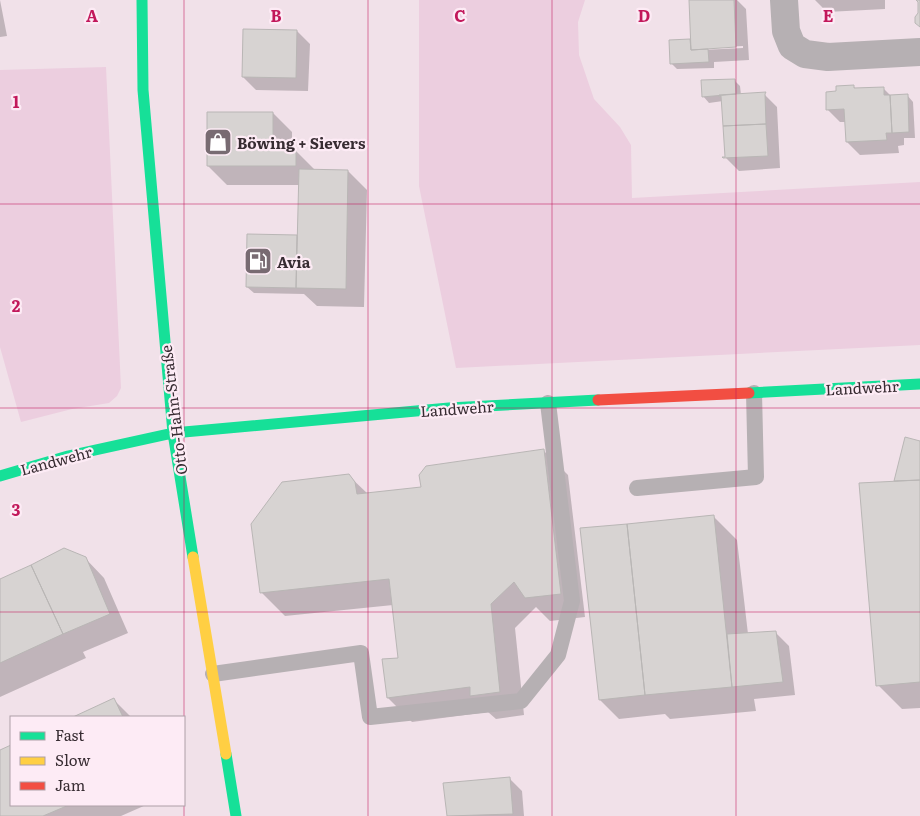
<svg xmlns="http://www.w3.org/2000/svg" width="920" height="816" viewBox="0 0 920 816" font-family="Literata,serif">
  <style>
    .green { fill: #eccedf }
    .shadow { fill: #0003; fill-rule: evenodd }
    .building { fill: #d7d3d2; stroke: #b9b6b5 }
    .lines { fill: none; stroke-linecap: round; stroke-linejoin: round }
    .lane { stroke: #b6b0b3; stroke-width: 16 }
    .street { stroke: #b6b0b3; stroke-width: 28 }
    .fast { stroke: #16e098; stroke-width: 11 }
    .slow { stroke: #ffcf43; stroke-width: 11 }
    .jam { stroke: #f24e42; stroke-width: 11 }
    .grid { fill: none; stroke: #c2185b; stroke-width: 1; stroke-opacity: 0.55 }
    .labels { text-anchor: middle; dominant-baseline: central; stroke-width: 4.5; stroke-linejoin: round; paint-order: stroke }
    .poi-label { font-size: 15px; font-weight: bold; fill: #372c32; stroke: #fdebf5; text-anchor: start }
    .street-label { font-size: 15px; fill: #372c32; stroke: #fdebf5 }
    .grid-label { font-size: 16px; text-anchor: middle; font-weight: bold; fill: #c2185b; stroke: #fdebf5; stroke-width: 4.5; stroke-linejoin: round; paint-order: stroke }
  </style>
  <rect width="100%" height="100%" fill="#f1e1e9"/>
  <path class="green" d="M419,0H585L578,22L579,55L594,99L620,127L631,145L632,198L920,182V345L456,368L419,186Z
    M106,67L121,388L117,396L109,403L72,409L21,422L0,347V70Z"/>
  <path class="shadow" d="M0,0L7,36L0,37Z
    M690,0H737L746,9L749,60L714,62V68L677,69L671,63L670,41L691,40ZM743,46V48L702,50V48Z
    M815,0H885V9L827,12Z
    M297,31L310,44L308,91L256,90L243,77Z
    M734,80L740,86L741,95L764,94L777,107L780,168L739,171L726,158L723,101L709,103L703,96Z
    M853,86L856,89L883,88L891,96L907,95L913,102L915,138H904V145L898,146L899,153L860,155L847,142L846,122H840L827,109L837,92Z
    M273,113L292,132V151H296L315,170L348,171L367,190L364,307L317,306L304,294L254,293L247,287L297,236L299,238L300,185H227L208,166Z
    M905,439L920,442V708L902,709L878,685L895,482Z
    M544,451L568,475L585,617L550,621L536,607L515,628L524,715L496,719L488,712L412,722L388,698L399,659L393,605L285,616L261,592L348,475L368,494L423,488Z
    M713,516L737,540L748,634L776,633L789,646L795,695L754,699L756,711L670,719L665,714L619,719L600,700Z
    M85,558L104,578L128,633L83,652L86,658L0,697V580Z
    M114,700L131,717H76Z
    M11,747V805H146L121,816H0V752Z
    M509,778L522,791L524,816H448L445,784Z"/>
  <path class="building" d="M689,0H734L736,47L691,50Z
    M916,0H920V27L915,23V17L918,13V2Z
    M243,29L297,30L296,78L242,77Z
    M690,39L691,50L708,49L709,62L670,64L669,40Z
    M735,79L736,94L702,97L701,80Z
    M854,85V88L884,87V95H890L892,133H886L887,140L846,142L844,109L826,110V92L836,91V86Z
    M766,92L765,94L766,124L723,126L721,96L719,97V95Z
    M908,94L909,132L892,133L890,95Z
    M207,112H273V149L296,150V166H207Z
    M766,124L768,156L723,158L722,157H725L723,126Z
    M299,169L348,170L346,289L296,288Z
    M247,234L297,235L296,288L246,287Z
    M905,437L920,441V480L894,481Z
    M544,449L561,594L525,598L514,582L491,604L500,692L470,696V687L387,698L382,659L398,658L389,579L260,593L251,524L282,482L349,474L355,482L357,494L421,487L419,475L426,466Z
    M920,480V682L876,686L859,483Z
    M714,515L732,687L645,695L627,524Z
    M627,524L645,695L599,700L580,528Z
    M64,548L86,557L110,614L63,634L31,565Z
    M31,565L63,634L0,663V579Z
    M776,631L783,682L732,687L727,634Z
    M114,698L123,717H73Z
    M11,745V805H69L43,816H0V750Z
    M510,777L513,814L447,816L443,783Z"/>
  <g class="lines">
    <path class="lane" d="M637,488L756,477L754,393
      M213,674L361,653L370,717L521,701L558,655L572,601L548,403"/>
    <path class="street" d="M784,0L786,31L792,46L805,54L828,57L920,52"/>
    <path class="fast" d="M142,0L143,90L173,433L193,557
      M749,393L920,384
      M0,476L68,456L173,433L449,408L598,400
      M226,754L236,816"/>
    <path class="slow" d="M193,557L226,754"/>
    <path class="jam" d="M598,400L749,393"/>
  </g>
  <path class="grid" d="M184,0V816M368,0V816M552,0V816M736,0V816M0,204H920M0,408H920M0,612H920"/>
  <defs>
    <symbol id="shop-square" viewBox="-11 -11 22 22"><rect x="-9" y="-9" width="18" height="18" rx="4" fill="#786b72" stroke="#fdebf5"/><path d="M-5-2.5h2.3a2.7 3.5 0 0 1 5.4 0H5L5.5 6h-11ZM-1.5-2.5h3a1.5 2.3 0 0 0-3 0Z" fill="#fff"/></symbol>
    <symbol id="fuel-square" viewBox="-11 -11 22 22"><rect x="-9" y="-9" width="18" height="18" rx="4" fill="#786b72" stroke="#fdebf5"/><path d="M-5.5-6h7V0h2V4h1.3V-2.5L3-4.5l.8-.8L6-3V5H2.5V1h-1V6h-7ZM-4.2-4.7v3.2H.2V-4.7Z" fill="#fff"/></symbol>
  </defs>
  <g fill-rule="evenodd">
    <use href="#shop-square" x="202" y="126" width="32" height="32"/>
    <use href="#fuel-square" x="242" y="245" width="32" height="32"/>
  </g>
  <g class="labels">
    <g class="poi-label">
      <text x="237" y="142">Böwing + Sievers</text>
      <text x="277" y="261">Avia</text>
    </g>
    <g class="street-label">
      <text transform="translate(862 387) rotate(-3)">Landwehr</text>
      <text transform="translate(457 408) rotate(-4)">Landwehr</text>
      <text transform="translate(173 410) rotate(-97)">Otto-Hahn-Straße</text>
      <text transform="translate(56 460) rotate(-15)">Landwehr</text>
    </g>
  </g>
  <g class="grid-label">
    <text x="92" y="22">A</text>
    <text x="276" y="22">B</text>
    <text x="460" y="22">C</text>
    <text x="644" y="22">D</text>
    <text x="828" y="22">E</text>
    <text x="16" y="108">1</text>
    <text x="16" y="312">2</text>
    <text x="16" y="516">3</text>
  </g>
  <rect x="10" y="716" width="175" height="90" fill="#fdebf5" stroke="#ae9fa7"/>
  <rect x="20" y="732" width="25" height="8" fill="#16e098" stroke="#ae9fa7"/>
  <text x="55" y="741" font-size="15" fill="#372c32">Fast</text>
  <rect x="20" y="757" width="25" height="8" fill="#ffcf43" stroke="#ae9fa7"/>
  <text x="55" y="766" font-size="15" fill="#372c32">Slow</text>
  <rect x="20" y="782" width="25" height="8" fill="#f24e42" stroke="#ae9fa7"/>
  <text x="55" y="791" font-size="15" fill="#372c32">Jam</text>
</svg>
